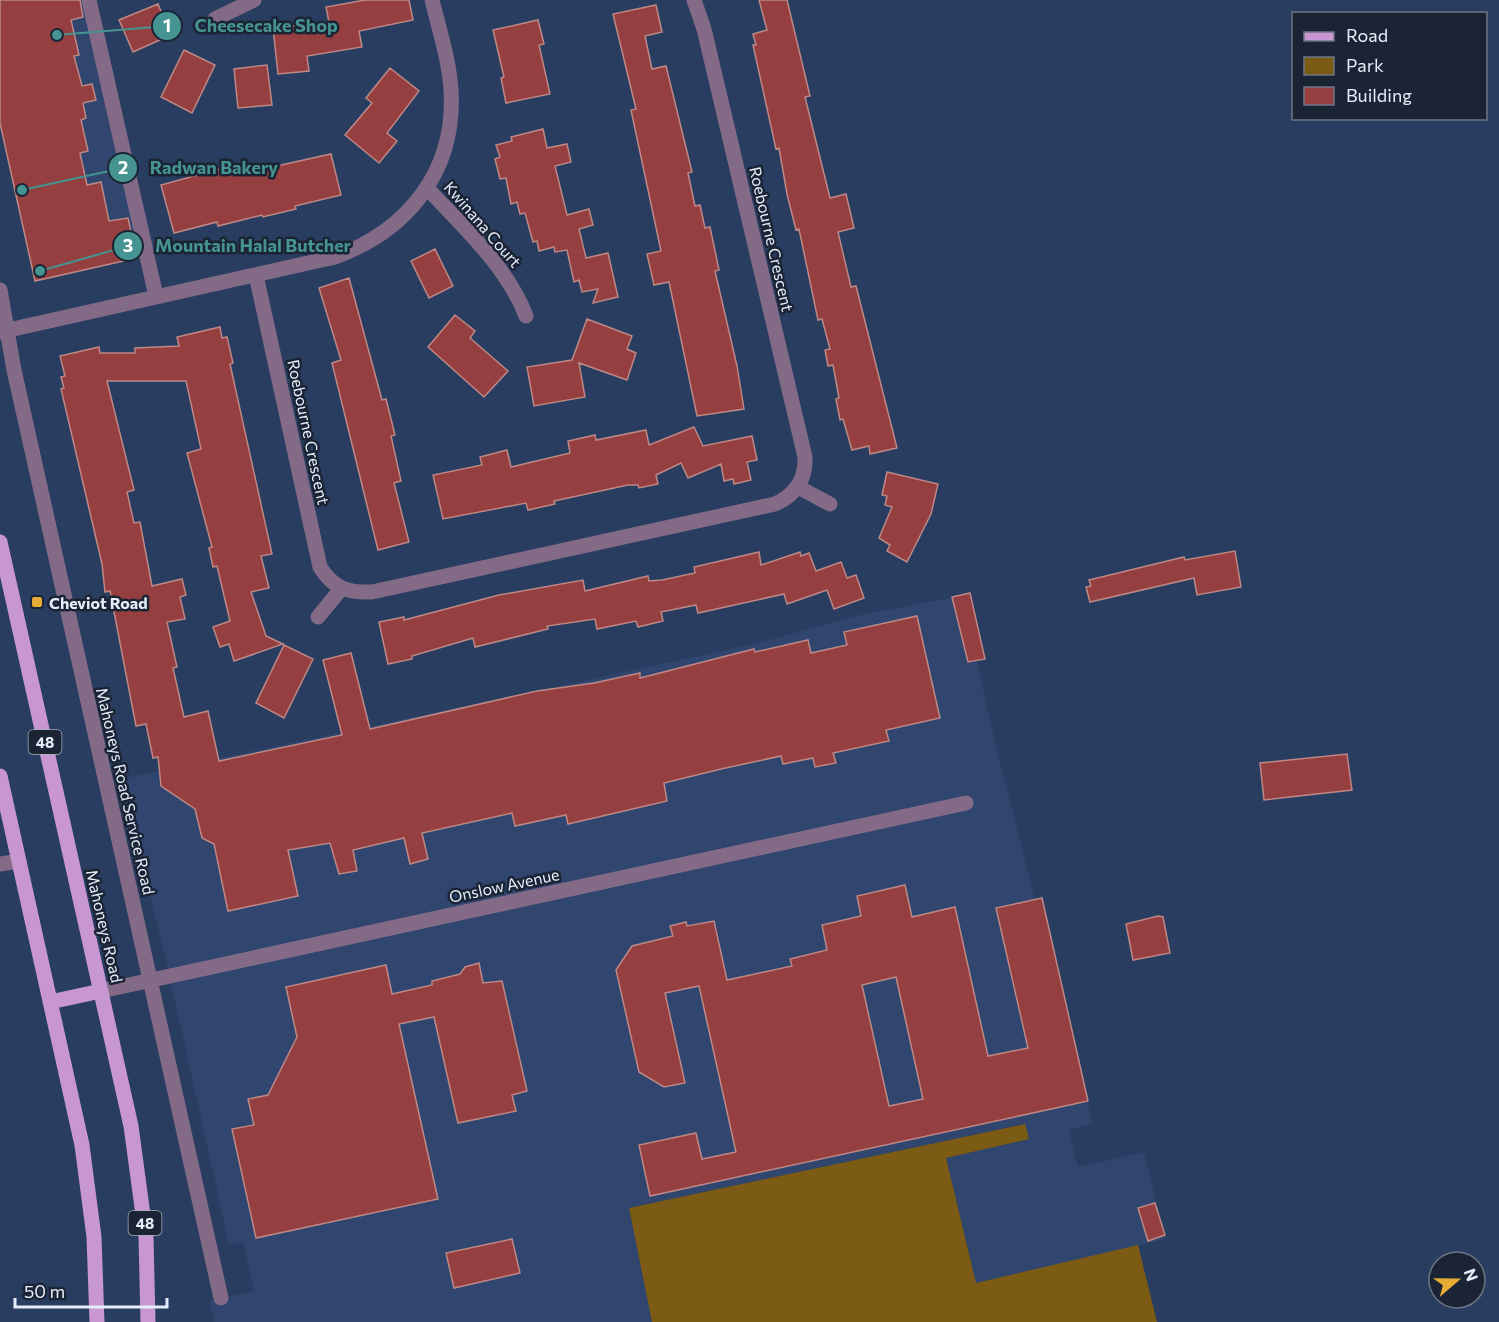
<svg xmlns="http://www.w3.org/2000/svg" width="1499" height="1322" viewBox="0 0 1499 1322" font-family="Commissioner,sans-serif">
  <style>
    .built { fill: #30466f }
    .green { fill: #7c5b14 }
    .building { fill: #953f41; stroke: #bd8886; stroke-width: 1.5; fill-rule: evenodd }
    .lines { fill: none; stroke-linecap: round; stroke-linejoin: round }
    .minor { stroke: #836b88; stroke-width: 15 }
    .major { stroke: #c896d0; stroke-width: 15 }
    .poi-dot { fill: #e6ad36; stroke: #1b2434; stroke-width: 2 }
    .labels { text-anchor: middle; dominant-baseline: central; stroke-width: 5; stroke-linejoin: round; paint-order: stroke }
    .shield { fill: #1b2434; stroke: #a9b1bf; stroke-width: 1.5 }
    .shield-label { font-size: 15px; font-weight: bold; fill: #e6eefb }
    .street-label { font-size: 16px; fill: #e6eefb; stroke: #1b2434 }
    .poi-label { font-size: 16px; font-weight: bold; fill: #e6eefb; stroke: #1b2434; text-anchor: start }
    .leader { fill: none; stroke: #459491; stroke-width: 2 }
    .callout-dot { fill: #459491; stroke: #1b2434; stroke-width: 2 }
    .mark-label { font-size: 18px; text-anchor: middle; font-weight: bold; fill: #fff }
    .callout-label { font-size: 18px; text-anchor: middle; font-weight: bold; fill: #459491; stroke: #1b2434; stroke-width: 5; stroke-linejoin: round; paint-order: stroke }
  </style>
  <rect width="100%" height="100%" fill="#293d60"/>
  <path class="built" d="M0,0H92L156,254L35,281L0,123Z
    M962,596L999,759L1093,1123L1069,1130L1078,1167L1144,1152L1165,1239L976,1284L946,1158L1028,1139L1024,1124L629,1208L652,1322H214L210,1301L254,1291L243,1242L229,1245L165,955L121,779L537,691L758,643L864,614Z"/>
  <path class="green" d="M1025,1124L1029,1139L946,1158L976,1283L1138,1245L1157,1322H652L629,1208Z"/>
  <path class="building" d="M0,0H80L83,17L71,20L79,55L74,56L82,86L92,84L96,100L83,103L86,118L81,120L88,151L80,153L87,185L101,182L109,221L128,218L137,258L35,281L0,123Z
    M365,0H409L413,20L359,31L362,47L307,56L309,71L278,74L273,28L329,22L326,7Z
    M759,0H787L810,96L805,97L830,198L846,194L854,228L838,232L851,287L856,286L897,448L870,454L869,446L852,450L843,419L840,420L836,399L839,398L833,365L828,366L825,350L830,349L822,319L818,320L799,229L796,230L787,194L779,148L776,149L753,45H756L753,34L767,30Z
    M158,4L171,35L133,52L119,20Z
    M656,5L662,32L645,36L652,69L666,66L692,172L688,173L695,206L700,205L705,228L710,227L719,270L715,271L737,366L744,409L697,416L669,282L654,285L647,254L661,251L631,110L636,109L613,14Z
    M538,20L544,44L539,45L550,94L506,103L501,78L504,77L493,30Z
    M184,50L215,65L192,113L161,97Z
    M267,65L272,105L238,108L234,69Z
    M390,68L419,91L387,133L397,141L379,163L345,135L372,103L366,98Z
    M543,129L547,148L567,144L571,162L555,166L567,215L589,209L593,225L579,229L586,258L608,253L618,297L593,303L598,289L582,292L579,280L574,282L567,250L555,252L554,247L539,251L537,241L533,242L525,213L520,214L517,202L511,204L506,178L500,179L495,159L500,157L496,145L512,141L511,137Z
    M331,154L341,195L295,206L296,209L263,217L262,215L218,226L217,222L174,233L161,185L238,164L240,174Z
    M435,249L453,286L429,298L411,261Z
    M349,278L382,400L386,399L395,435L391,436L401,481L394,483L409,542L378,550L332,363L341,360L319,288Z
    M455,315L475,331L470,338L508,371L484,397L428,347Z
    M587,319L632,336L627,349L636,353L627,380L579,363L585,397L534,406L527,367L572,360Z
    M220,327L222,338L227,337L233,363L230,364L272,554L261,556L269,588L251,592L266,636L283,644L234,661L229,644L220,647L213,627L230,621L217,566L213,567L209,548L212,547L187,453L201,449L186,381H107L134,490L127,492L134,523L140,522L152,586L182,579L186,595L180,597L185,619L167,622L177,667L173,668L184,717L208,711L219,761L342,735L323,660L351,653L370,729L537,691L594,683L640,673V678L754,649L755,652L808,640L811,653L847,645L844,632L917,616L940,718L886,730L889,741L833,753L836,763L815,767L813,758L783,764L781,756L721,769L664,783L667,801L568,824L566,815L515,826L512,813L422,833L428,859L410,864L404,838L353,850L357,871L339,874L330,843L288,850L298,896L228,911L214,844L202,838L195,809L161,786L158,757L153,758L146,724L136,726L110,591L105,592L102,564L61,389L64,388L61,377L65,376L60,356L99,347L100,353H135V348L179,346L177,337Z
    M694,427L703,446L752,436L757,460L747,462L751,480L734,484L733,479L724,481L721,464L688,478L681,463L656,475L658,484L639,488L638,485H628L554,501L555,504L528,510L526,503L443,519L433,475L482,465L480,457L507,450L511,467L570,453L568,441L595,435L596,440L646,430L649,445Z
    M887,472L938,484L931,514L907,562L887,551L890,545L879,538L892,507L885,505L887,496L882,495Z
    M1235,551L1241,587L1197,595L1194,578L1090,602L1086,587L1091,586L1089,580L1184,557L1185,560Z
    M759,552L761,565L800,552L801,556L809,553L816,571L841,562L847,578L856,575L864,598L834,609L827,590L787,604L784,594L698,613L696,605L661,612L663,621L638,627L636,621L597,629L595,619L547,626L548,629L475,647L473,638L412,656V659L388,664L379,622L404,617V620L499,595L583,580L585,591L648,576L649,581L662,580L695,573L694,567Z
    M970,593L985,659L968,662L952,597Z
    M284,645L313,659L284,718L256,703Z
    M1347,754L1352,790L1264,800L1260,763Z
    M905,885L912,917L955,907L988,1056L1028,1048L996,908L1042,898L1088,1101L650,1196L639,1145L696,1133L702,1159L736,1152L699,986L665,993L685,1083L664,1087L639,1072L616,970L632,946L673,936L670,926L686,922L687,926L714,921L727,980L792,966L790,959L827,950L822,925L861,916L857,896ZM896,977L923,1099L889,1106L862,985Z
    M1158,916L1163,917L1170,953L1133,960L1126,924Z
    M479,963L483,983L502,981L527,1091L512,1095L516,1111L458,1123L434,1017L399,1024L438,1199L256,1238L232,1129L254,1125L248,1099L268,1095L297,1037L286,987L386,965L392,994L432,985V981L460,974L465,967Z
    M1155,1203L1165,1235L1148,1241L1138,1208Z
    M512,1239L520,1273L454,1288L446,1253Z"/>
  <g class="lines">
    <path class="minor" d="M89,0L156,296
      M215,19L254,0
      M427,188C463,227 507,266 526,316
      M256,275L320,567C333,588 347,593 372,592L775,504C795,495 806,480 805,457L704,29L694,0
      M0,290L14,370L221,1298
      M0,332L335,257C409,230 456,170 451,90C449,59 439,29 432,0
      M798,487L830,504
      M318,617L341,589
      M0,864L19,861
      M101,991L966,803"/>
    <path class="major" d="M0,542L131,1126L146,1237L148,1322
      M0,776L82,1145L94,1237L97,1322
      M50,1002L101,991"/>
  </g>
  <rect class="poi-dot" x="31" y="596" width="12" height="12" rx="3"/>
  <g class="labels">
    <g class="shield">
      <rect x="28.5" y="730" width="33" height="24" rx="4.5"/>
      <rect x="128.5" y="1211" width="33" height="24" rx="4.5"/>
    </g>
    <g class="shield-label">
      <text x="45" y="742">48</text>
      <text x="145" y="1223">48</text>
    </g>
    <g class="street-label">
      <text transform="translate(483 224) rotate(49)">Kwinana Court</text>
      <text transform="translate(772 239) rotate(77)">Roebourne Crescent</text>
      <text transform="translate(309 432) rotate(78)">Roebourne Crescent</text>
      <text transform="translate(126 791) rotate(77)">Mahoneys Road Service Road</text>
      <text transform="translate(504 885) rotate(-12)">Onslow Avenue</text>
      <text transform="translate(105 926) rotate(77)">Mahoneys Road</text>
    </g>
    <g class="poi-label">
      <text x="49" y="602">Cheviot Road</text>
    </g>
  </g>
  <path class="leader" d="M57 35L167 26M22 190L123 168M40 271L128 246"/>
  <g class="callout-dot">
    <circle cx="57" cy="35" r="6"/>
    <circle cx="22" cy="190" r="6"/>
    <circle cx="40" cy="271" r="6"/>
    <circle cx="167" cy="26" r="15"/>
    <circle cx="123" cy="168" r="15"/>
    <circle cx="128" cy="246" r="15"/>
  </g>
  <g class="mark-label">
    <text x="167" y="32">1</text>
    <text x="123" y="174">2</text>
    <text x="128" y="252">3</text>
  </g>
  <g class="callout-label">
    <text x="266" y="32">Cheesecake Shop</text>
    <text x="214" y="174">Radwan Bakery</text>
    <text x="253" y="252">Mountain Halal Butcher</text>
  </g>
  <rect x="1292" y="12" width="195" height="108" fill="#1b2434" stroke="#6c7584" stroke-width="1.5"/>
  <rect x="1304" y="32" width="30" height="9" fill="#c896d0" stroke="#6c7584" stroke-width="1.5"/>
  <text x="1346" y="42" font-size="18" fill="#e6eefb">Road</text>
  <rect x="1304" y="57" width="30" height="18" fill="#7c5b14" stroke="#6c7584" stroke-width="1.5"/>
  <text x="1346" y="72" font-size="18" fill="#e6eefb">Park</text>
  <rect x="1304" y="87" width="30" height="18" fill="#953f41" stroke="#6c7584" stroke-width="1.5"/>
  <text x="1346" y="102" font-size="18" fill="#e6eefb">Building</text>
  <g transform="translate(1457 1280) rotate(70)"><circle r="28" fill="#1b2434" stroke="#6c7584" stroke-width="1.5"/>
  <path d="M0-4.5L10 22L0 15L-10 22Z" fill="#e6ad36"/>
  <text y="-9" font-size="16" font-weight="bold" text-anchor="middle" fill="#e6eefb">N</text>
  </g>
  <path d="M15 1298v9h152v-9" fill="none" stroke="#e6eefb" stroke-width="3"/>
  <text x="24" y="1298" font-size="18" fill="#e6eefb" stroke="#1b2434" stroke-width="4.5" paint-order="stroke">50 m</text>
</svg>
